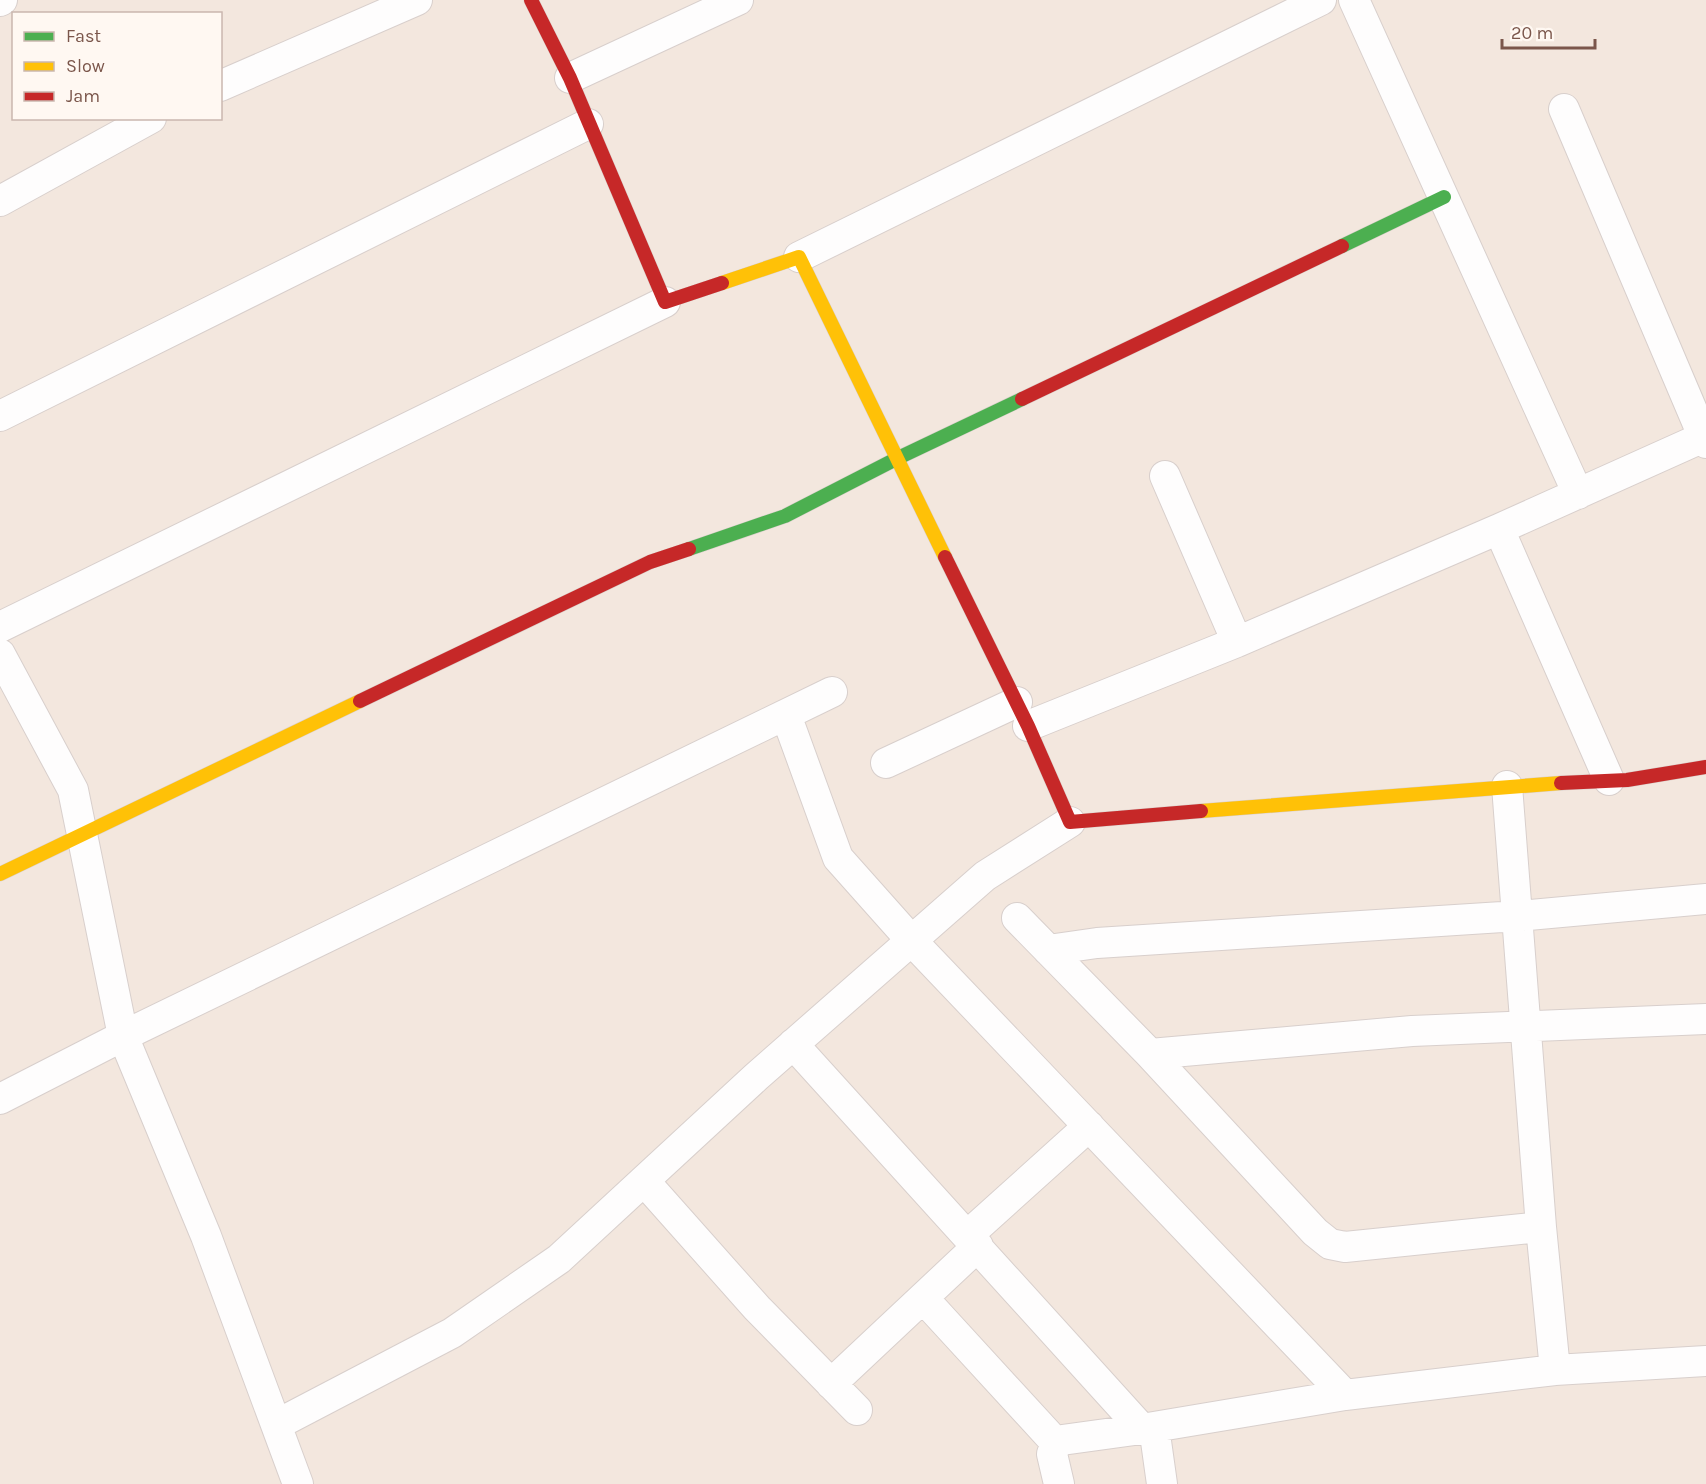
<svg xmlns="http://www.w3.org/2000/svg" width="1706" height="1484" viewBox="0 0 1706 1484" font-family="Karla,sans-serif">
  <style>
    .residential { fill: #f3e7de; fill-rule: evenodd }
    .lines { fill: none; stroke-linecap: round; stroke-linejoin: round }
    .street-casing { stroke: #d8cfcc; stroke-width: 32 }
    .fast-casing { stroke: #dad0cc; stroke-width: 15 }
    .slow-casing { stroke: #dad0cc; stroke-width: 15 }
    .jam-casing { stroke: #dad0cc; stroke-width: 15 }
    .street { stroke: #fefdfd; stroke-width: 30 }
    .fast { stroke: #4caf50; stroke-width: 14 }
    .slow { stroke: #ffc107; stroke-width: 14 }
    .jam { stroke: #c62828; stroke-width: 14 }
  </style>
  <rect width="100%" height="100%" fill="#f9f4ef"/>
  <path class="residential" d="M0,0H1706V1484H0ZM14,14H220V118H14Z"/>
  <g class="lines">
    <defs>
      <path id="street" d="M1354,0L1578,494
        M0,1L2,0
        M570,78L738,0
        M220,86L417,0
        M1564,109L1706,443
        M0,201L151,118
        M799,257L1321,0
        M0,416L588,124
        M1165,476L1237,642
        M1499,529L1609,780
        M0,627L665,302
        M0,654L73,790L123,1036L206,1236L298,1484
        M786,715L838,858L911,940L1345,1395
        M1028,726L1237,642L1499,529L1706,436
        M886,763L1017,702
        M1507,786L1541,1227L1555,1370L1706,1361
        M1017,918L1150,1054L1315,1232L1330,1244L1345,1247L1541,1227
        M1048,950L1097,943L1518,916L1706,899
        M793,1044L1142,1429
        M1150,1054L1412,1031L1706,1019
        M0,1099L123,1036L832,692
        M645,1182L757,1308L857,1410
        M968,1235L1089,1126
        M923,1298L1056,1443
        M831,1384L978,1246
        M276,1425L452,1333L559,1259L756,1077L985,876L1070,822
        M1154,1427L1162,1484
        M1059,1484L1052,1454L1056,1443L1062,1440L1142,1429L1345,1395L1555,1370"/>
      <path id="fast" d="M1342,246L1444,197
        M689,549L785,516L898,458L1022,399"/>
      <path id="slow" d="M722,283L799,257L945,557
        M1201,811L1561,783
        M0,874L360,701"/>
      <path id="jam" d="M531,0L570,78L665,302L722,283
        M1022,399L1342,246
        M945,557L1028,726L1070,822L1201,811
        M360,701L650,562L689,549
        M1561,783L1627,780L1706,767"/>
    </defs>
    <use href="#street" class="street-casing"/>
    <use href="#fast" class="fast-casing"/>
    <use href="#slow" class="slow-casing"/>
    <use href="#jam" class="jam-casing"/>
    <use href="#street" class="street"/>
    <use href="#fast" class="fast"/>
    <use href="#slow" class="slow"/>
    <use href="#jam" class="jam"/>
  </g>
  <rect x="12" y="12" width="210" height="108" fill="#fff8f2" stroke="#cab7af" stroke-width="1.5"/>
  <rect x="24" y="32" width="30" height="9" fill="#4caf50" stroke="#cab7af" stroke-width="1.5"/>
  <text x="66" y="42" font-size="18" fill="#7b564b">Fast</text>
  <rect x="24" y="62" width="30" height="9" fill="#ffc107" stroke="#cab7af" stroke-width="1.5"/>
  <text x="66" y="72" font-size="18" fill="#7b564b">Slow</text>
  <rect x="24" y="92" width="30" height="9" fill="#c62828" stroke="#cab7af" stroke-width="1.5"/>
  <text x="66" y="102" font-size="18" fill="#7b564b">Jam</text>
  <path d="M1502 39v9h93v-9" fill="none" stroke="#7b564b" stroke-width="3"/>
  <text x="1511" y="39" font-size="18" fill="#7b564b" stroke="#fff8f2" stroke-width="4.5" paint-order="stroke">20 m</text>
</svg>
